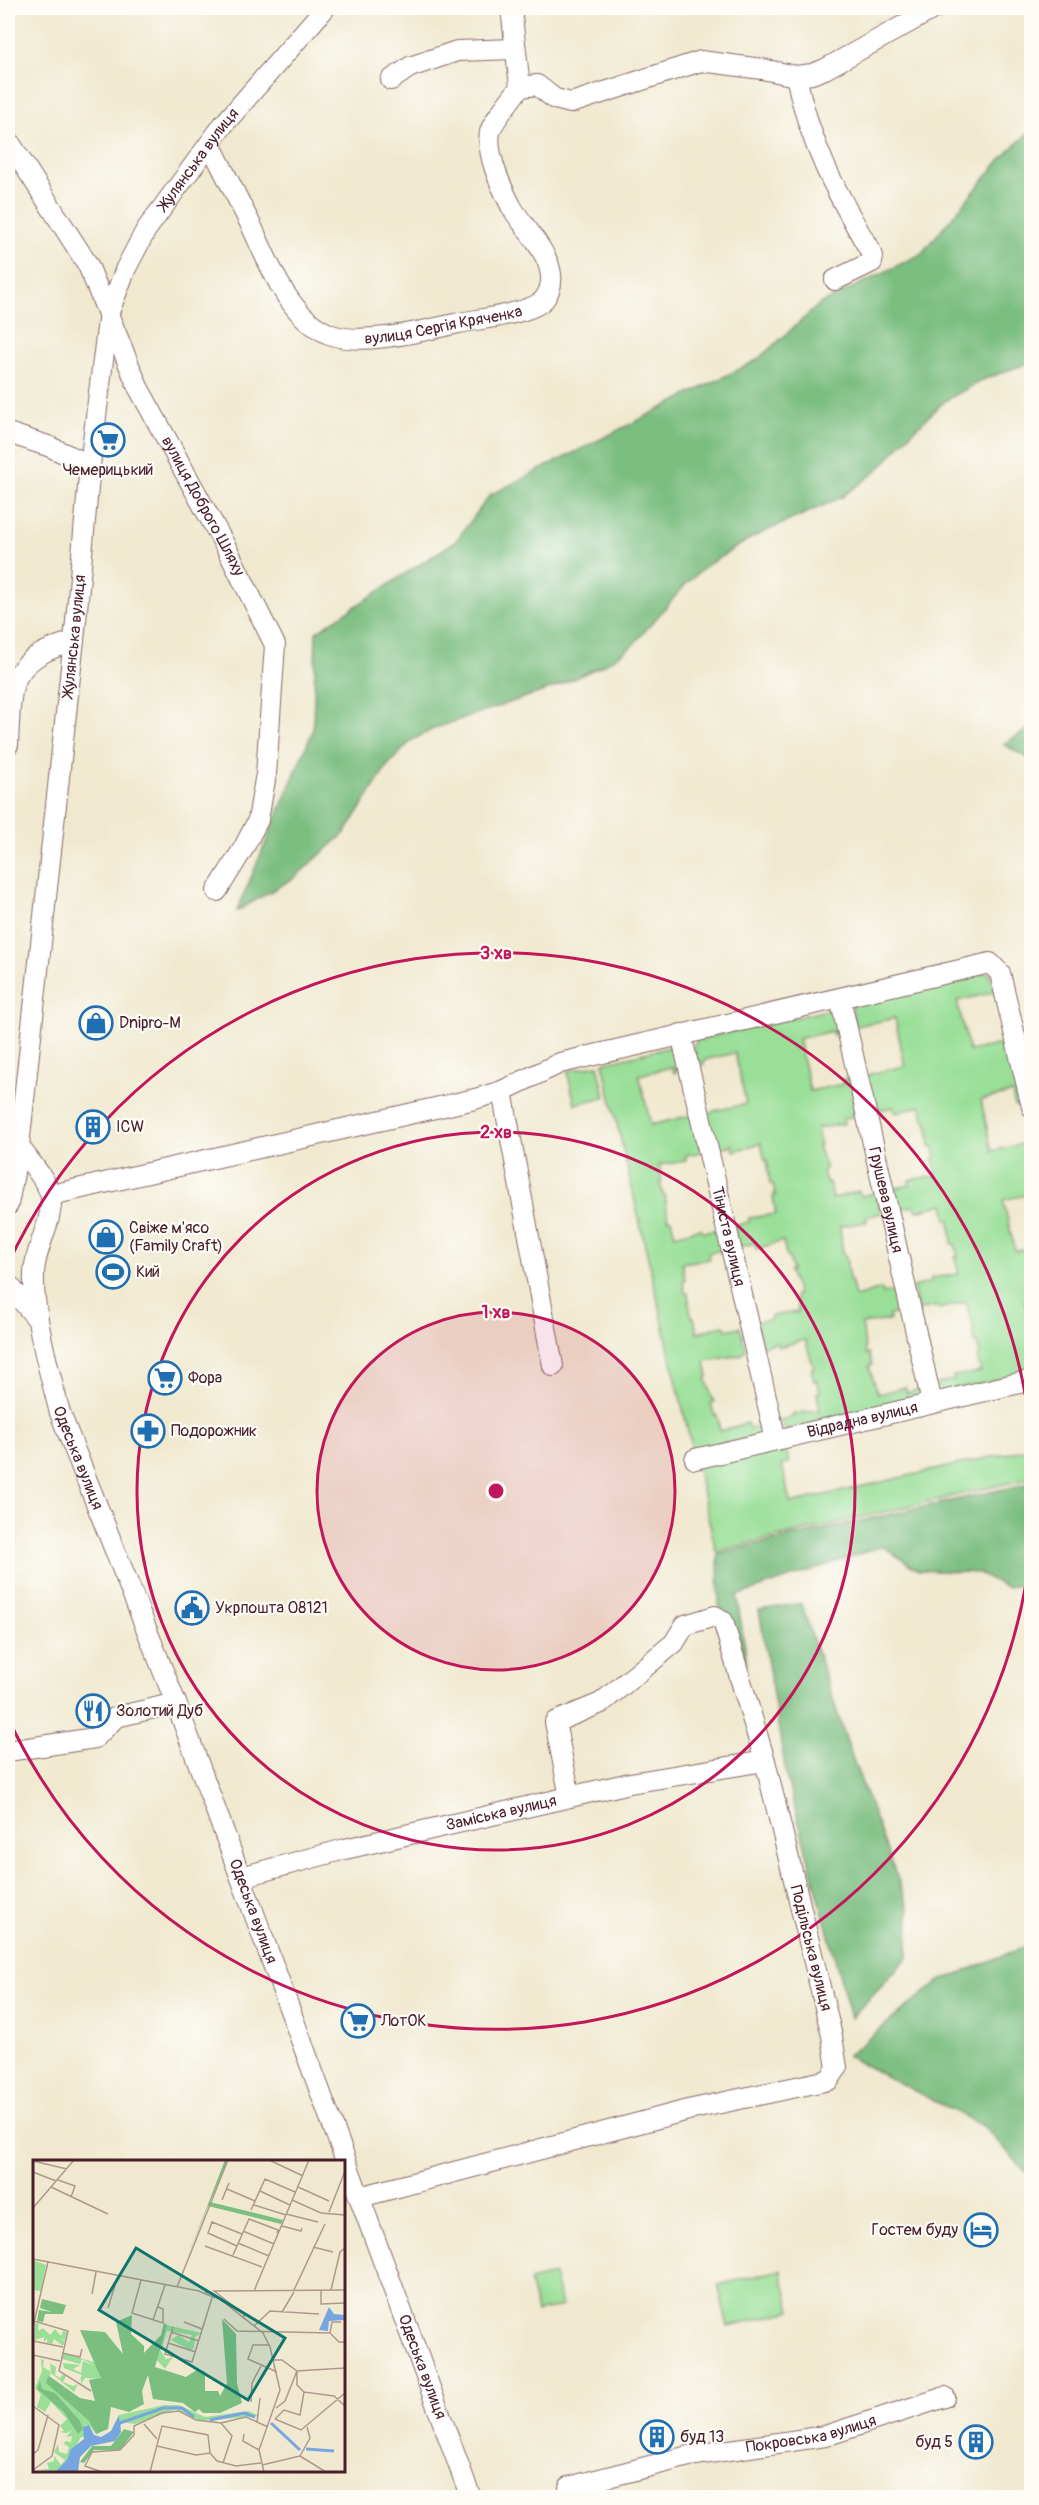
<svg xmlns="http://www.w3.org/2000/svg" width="1039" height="2505" viewBox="0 0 1039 2505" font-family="Pangolin,sans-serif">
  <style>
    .green { fill: #99df98; stroke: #727f62; stroke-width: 1.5 }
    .forest { fill: #7abe80; stroke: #626e56; stroke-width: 1.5 }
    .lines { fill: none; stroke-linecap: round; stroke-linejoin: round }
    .minor-casing { stroke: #846664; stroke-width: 22 }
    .minor { stroke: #fff; stroke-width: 20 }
    .ring { fill: none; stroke: #c2185b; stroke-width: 3 }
    .labels { text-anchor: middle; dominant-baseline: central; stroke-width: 4.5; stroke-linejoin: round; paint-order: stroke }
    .street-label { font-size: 16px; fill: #4a1f2b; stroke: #fdfcf7 }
    .poi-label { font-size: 16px; fill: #4a1f2b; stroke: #fdfcf7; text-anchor: start }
    .inset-river { fill: none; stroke: #77a5e0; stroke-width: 3 }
    .inset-road { fill: none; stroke: #ae988d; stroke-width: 1.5 }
    .view { fill: #0f766e; fill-opacity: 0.15; stroke: #0f766e; stroke-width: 3 }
    .inset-edge { fill: none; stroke: #4a1f2b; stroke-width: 3 }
    .centre { fill: #c2185b; stroke: #fdfcf7; stroke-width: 3 }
    .ring-label { font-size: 18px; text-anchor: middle; font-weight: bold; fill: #c2185b; stroke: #fdfcf7; stroke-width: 4.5; stroke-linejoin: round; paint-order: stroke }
  </style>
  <rect width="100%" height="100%" fill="#fdfcf7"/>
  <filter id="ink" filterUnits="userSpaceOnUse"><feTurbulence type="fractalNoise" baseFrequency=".0167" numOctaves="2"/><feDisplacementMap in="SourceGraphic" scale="12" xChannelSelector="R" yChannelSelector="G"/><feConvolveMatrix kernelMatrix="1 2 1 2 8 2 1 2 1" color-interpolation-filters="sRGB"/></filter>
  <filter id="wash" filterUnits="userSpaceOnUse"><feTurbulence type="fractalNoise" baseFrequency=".008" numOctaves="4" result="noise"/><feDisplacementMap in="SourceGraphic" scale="24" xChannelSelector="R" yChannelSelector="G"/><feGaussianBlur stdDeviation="1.35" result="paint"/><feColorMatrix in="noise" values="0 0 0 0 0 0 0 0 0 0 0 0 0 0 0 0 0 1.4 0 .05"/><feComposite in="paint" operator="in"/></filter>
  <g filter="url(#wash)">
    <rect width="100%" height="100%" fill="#f0e9cf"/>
    <path class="green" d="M984,973L990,974L995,992L957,1001L969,1051L1007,1043L1023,1100L1020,1105L1015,1106L1012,1093L981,1100L992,1151L1023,1144L1021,1130L1026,1129L1031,1136V1194L1003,1200L1015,1251L1031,1248V1298L1025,1300L1031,1329V1372L942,1392L935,1384L954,1380L953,1376L981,1372L977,1356L980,1355L977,1342L975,1343L972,1331L974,1330L966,1302L939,1309L937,1306L918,1310L913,1287L932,1282L931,1278L959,1274L955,1257L958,1256L955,1244H952L950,1220H947L944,1204L917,1211L915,1206L897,1209L891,1189L910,1185L909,1180L937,1176L933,1159L936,1158L933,1146L930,1147L928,1122H925L921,1106L895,1113L893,1107L873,1111L867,1077L870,1074L905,1066L895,1018L857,1026L854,1024L852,1006L854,1004Z
      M832,1009L834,1010L838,1030L833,1035L832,1031L798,1039L810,1091L843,1084V1079H850L858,1115L843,1119L844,1124L817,1128L820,1145L818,1146L826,1169L823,1170L826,1182H829L832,1199L859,1191L861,1196L876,1193L881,1213L866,1217L867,1222L840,1226L843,1256H846L849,1280H851L855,1297L882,1289L883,1294L899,1291L904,1312L889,1315L890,1320L862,1324L866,1354H869L872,1365L869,1366L878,1394L905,1387L907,1393L921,1389L922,1396L786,1430L779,1420L793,1417V1414L820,1410L817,1393L820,1392L817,1380L814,1381L811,1369L814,1368L805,1340L778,1347L777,1343L762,1346L756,1322L771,1319V1316L798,1312L795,1295L798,1294L789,1271L792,1270L789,1258H787L783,1241L756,1249L755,1243L738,1247L733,1226L749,1222V1218L776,1214L773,1197L775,1196L773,1184H770L767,1160H765L761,1143L734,1151L733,1145L715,1149L707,1116L714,1111L746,1104L735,1053L704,1060V1064L697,1066L693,1047L697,1040Z
      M670,1047L677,1050L680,1067L674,1073L672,1067L639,1075L651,1125L688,1116L692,1118L702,1152L686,1155V1161L659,1165L662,1182L660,1183L663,1195H665L668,1219H671L675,1235L701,1228L703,1232L718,1229L723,1250L708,1253L709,1259L682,1263L685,1280L683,1281L685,1293H688L691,1317H694L697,1333L724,1325L726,1330L740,1327L746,1350L741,1355L705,1361L708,1377L706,1378L714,1402L711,1403L714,1415H717L720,1431L747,1423L749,1429L760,1426L764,1431L761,1435L693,1453L603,1063Z
      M598,1065L605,1097L575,1104L567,1071Z
      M784,1448L787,1453L789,1463L782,1465L790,1503L1031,1448V1478L716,1551L696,1465Z
      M781,2270L791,2311L728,2327L718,2285Z
      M554,2275L562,2306L537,2312L529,2281Z"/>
    <path class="forest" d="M1031,130V362L982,380L945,401L913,431L877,471L842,497L753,537L707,565L685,585L632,646L605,664L556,687L435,728L412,740L387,766L346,832L294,878L237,911L313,730L316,632L456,541L490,495L757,360L820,304L921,254L1002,158Z
      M1031,728V760L1003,744Z
      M1031,1483V1584L1005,1587L979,1573L918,1570L882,1546L737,1596L747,1664L719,1605L718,1553Z
      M801,1603L851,1754L909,1909L908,1957L851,2018L787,1779L759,1610Z
      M1031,1944V2177L983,2126L847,2056L938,1982Z"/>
  </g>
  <g filter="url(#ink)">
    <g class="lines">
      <defs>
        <g id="minor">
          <path d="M796,76C811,149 837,193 873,256L872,262L835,280"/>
          <path d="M391,80L410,67L457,51L514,49"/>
          <path d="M520,87L537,85L555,99L571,103L701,61L762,69L796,76L812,74L825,69L935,8"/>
          <path id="s1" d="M8,140L88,265L138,387L228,551L275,645L266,774L258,820L243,849L217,891"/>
          <path id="s2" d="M210,144C224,171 237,198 251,225C269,263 287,316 329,334C361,347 425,330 459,323C478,319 534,314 545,298C567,267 525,231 511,206C501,186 486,155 490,132C492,122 513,97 520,87L511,8"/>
          <path d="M8,433L48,446L90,465"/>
          <path d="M8,745C9,729 9,698 14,684C23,658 50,648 74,641"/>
          <path id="s3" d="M840,998L932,1403"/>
          <path id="s4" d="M681,1034L776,1440"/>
          <path d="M502,1091L553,1366"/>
          <path id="s5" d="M19,1146C27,1158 49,1183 51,1197C53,1222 35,1247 34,1273C32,1312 50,1374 60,1413L176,1703L471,2498"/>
          <path d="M51,1195L475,1099L502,1091L560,1063L990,963L1000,973L1032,1107"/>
          <path id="s6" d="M8,1205L19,1146L76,621L90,465L109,312L126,268L146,230L224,124L325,8"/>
          <path d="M8,1284L38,1320"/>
          <path id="s7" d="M695,1459L1032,1380"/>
          <path d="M8,1751L95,1738L116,1717L176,1703"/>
          <path id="s8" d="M241,1877L345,1849L630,1783L765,1761"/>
          <path d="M360,2197L688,2110L829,2080L837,2068L832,2036L765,1761L723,1621L715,1616L685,1625L674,1643L601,1703L555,1722L570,1797"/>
          <path id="s9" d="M569,2487L689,2456L825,2436L945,2397"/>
        </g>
      </defs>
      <use href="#minor" class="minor-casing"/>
      <use href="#minor" class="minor"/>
    </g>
  </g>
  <circle cx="496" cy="1491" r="179" fill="#c2185b" fill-opacity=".12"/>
  <g class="ring">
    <circle cx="496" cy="1491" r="179"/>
    <circle cx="496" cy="1491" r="359"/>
    <path d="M1031 1547A538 538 0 0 1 8 1718M8 1264A538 538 0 0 1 1031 1435"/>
  </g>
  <defs>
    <symbol id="supermarket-ring" viewBox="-11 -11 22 22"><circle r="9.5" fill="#fdfcf7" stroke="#1f6fb2" stroke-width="1.5"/><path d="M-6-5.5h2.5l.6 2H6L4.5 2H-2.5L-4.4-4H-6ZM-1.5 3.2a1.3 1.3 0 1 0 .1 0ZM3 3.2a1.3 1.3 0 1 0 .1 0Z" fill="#1f6fb2"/></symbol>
    <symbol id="shop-ring" viewBox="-11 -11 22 22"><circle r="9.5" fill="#fdfcf7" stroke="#1f6fb2" stroke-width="1.5"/><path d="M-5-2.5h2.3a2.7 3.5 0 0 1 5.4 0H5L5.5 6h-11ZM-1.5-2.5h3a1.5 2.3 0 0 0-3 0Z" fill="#1f6fb2"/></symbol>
    <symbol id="building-ring" viewBox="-11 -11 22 22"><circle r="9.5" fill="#fdfcf7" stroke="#1f6fb2" stroke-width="1.5"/><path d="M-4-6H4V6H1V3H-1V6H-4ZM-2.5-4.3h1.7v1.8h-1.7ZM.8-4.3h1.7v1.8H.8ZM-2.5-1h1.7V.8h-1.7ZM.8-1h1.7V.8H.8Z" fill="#1f6fb2"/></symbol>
    <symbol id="stadium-ring" viewBox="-11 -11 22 22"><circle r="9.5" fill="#fdfcf7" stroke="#1f6fb2" stroke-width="1.5"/><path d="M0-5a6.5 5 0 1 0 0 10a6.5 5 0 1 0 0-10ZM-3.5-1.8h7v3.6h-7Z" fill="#1f6fb2"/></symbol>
    <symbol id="pharmacy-ring" viewBox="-11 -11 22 22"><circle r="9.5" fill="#fdfcf7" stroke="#1f6fb2" stroke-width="1.5"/><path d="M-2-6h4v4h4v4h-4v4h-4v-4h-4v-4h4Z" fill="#1f6fb2"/></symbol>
    <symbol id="civic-ring" viewBox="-11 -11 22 22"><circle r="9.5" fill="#fdfcf7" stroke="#1f6fb2" stroke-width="1.5"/><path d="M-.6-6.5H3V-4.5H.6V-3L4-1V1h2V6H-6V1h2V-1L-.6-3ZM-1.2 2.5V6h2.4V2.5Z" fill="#1f6fb2"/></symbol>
    <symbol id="restaurant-ring" viewBox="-11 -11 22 22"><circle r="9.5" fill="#fdfcf7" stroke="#1f6fb2" stroke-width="1.5"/><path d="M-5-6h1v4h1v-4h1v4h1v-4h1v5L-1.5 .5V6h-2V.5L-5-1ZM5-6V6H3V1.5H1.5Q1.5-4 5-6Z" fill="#1f6fb2"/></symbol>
    <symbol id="hotel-ring" viewBox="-11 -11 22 22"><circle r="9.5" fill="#fdfcf7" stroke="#1f6fb2" stroke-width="1.5"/><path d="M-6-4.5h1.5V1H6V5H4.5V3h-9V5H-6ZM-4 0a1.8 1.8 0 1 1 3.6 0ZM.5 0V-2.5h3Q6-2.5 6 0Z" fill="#1f6fb2"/></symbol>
  </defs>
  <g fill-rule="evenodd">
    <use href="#supermarket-ring" x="89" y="421" width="38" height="38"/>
    <use href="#shop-ring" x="77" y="1004" width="38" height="38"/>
    <use href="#building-ring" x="74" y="1108" width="38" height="38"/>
    <use href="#shop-ring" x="87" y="1218" width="38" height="38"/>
    <use href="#stadium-ring" x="94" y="1253" width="38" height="38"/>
    <use href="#supermarket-ring" x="146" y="1359" width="38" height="38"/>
    <use href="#pharmacy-ring" x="129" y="1412" width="38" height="38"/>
    <use href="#civic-ring" x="173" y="1589" width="38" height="38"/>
    <use href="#restaurant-ring" x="74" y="1692" width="38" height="38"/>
    <use href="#supermarket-ring" x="339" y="2002" width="38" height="38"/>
    <use href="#hotel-ring" x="962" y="2211" width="38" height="38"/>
    <use href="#building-ring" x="638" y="2418" width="38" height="38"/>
    <use href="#building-ring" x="957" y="2423" width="38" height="38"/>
  </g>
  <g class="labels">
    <g class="street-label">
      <text stroke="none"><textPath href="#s6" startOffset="1077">Жулянська вулиця</textPath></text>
      <text stroke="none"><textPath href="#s2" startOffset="344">вулиця Сергія Кряченка</textPath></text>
      <text stroke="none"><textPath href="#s1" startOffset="416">вулиця Доброго Шляху</textPath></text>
      <text stroke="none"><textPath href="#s6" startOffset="573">Жулянська вулиця</textPath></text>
      <text stroke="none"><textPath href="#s3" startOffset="207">Грушева вулиця</textPath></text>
      <text stroke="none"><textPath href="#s4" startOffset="208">Тіниста вулиця</textPath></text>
      <text stroke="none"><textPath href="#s7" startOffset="172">Відрадна вулиця</textPath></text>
      <text stroke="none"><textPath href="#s5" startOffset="330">Одеська вулиця</textPath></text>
      <text stroke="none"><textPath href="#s8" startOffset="268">Заміська вулиця</textPath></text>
      <text stroke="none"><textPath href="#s5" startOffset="816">Одеська вулиця</textPath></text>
      <text transform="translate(811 1948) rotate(76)">Подільська вулиця</text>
      <text stroke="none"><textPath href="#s5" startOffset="1302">Одеська вулиця</textPath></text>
      <text stroke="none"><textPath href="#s9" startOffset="248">Покровська вулиця</textPath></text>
    </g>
    <g class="poi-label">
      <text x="108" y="470" text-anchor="middle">Чемерицький</text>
      <text x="119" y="1023">Dnipro-M</text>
      <text x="116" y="1127">ICW</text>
      <text x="129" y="1228">Свіже м'ясо<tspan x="129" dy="18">(Family Craft)</tspan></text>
      <text x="136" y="1272">Кий</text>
      <text x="188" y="1378">Фора</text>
      <text x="171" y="1431">Подорожник</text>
      <text x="215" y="1608">Укрпошта 08121</text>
      <text x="116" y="1711">Золотий Дуб</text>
      <text x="381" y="2021">ЛотОК</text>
      <text x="958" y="2230" text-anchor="end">Гостем буду</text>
      <text x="680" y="2437">буд 13</text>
      <text x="953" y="2442" text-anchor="end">буд 5</text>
    </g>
  </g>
  <g transform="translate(33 2160)">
    <rect width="312" height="312" fill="#f0e9cf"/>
    <path d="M0,100L13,105L8,131L0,130ZM2,163L6,164L5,171L10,168L17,175L22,169L28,176L30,171L34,172L32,180L26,178L32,181L30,186L21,179L19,184L14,183V178L11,183V177L2,180ZM134,165L168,173L162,177L161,188L157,190L138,180L145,175L156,182L159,175L134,171L128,191L133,199L140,197L132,209L123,199ZM30,193L64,203L68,219L52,218L48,224V218L45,222L49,215L31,208L30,203L47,205L40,209L48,213L50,201L63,206L49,199L47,204L29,199ZM8,199L11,200L10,207L18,212L17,203L23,207L24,201L22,215L27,218L30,214L33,216L30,222L40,226L45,224L41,232L18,213L13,223L56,261L65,276L56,265L52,266V277H48L35,300L22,312L7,309H16L14,303L21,301V296L28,305L32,300L21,292L25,284L26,292L34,294L36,287L31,284L32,281L38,282L39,276L33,277L39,270L34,273L26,272L31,271L27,266L34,259L18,242L12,252L4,247L8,234L2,228L9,211ZM131,245H146L172,257L216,251L226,256L167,261L143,249L102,264L88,262V272L86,255Z" fill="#99df98"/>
    <path d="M192,0H201H195L177,42L250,60L248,64L175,46L153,101ZM9,139L33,145L30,154H12L10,162L4,161L6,150L19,152L7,148ZM99,155L98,174L111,186V193L128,175L131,163L134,165L122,207L153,217L165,209L167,213L172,211V231H185L187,236L194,223L189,159L203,174L204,223L209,243L187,253H170L166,249L162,252L150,243L120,239L115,215L109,231L111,244L96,252L78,247L75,269L63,274L56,261L13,223L14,219L16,216L47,238L62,241L56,220L68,218L47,170L72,172L90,194L83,162ZM7,221L9,229L22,233L47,261L50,269L45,274L31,252L4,229ZM91,269L101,272L87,290H61L51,303L47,302L59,286H78Z" fill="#7abe80"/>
    <path d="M296,147L301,154L312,155V160L296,161L295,171L286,170ZM86,255L88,272L82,281L58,286L47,297L45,312H22L34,300L38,289L51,279L50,267L56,265L61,275L68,277L78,271Z" fill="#77a5e0"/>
    <path class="inset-river" d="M177,260L211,253L222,257M238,263L267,290M84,264L130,248H149L161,257M273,289L301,291"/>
    <path class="inset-road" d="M236,0L270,16M0,1L34,9M0,12L23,21M25,20L42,26L38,37M18,27L75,54M265,27L296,41M194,29L222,41M227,31L257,45M189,40L196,23M259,40L288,53L312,55M221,45L253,55M0,48L41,0M218,50L232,19L262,32M296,52L312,11M253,54L285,62M249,66L268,71L269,68M210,71L241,84M205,83L236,96M172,86L229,107M204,86L175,73L179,62L209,74M280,87L300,92M200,95L216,59L245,70L244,73M0,99L166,131L182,138M108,120L99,153L130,163V149L125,147M144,127L195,0M261,130L292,64M288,130V144L312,143M298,130L307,92L312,88M221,131L276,0M172,133L178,132L230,173L237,187L247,230L226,290L231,312M59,134L63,112M75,148L83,122M249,152L261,132M191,159L204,171L297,173M211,159V154L181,131L312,130M120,160L132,125M1,161L35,171L26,211L58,231M151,162L169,169M221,166L237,151L286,154M0,167L15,102M140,167L132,194L159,202L179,138M138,172L166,181M297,173L299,162H308M297,173L306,182H312M0,181L30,187M135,183L163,192M236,185H220L215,199L244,212M29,193L47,197L49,189M0,195L27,201M241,200H249L264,211L312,208M264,212V225L271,232M218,242L219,223L228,206M0,246L26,265L19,296L0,310M243,248L252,241L264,211M242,259L251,250L267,255L271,232L301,236L312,246M242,259L268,270L312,233M224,262L227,238M188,263L199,276L190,303M111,264L124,279M211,274L210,281L226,290M124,286L163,295L177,293L184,301L203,306L228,303M0,294L5,290L15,255M267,296L277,278L274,267M267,296L293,312M229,305L267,296M69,312L52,306L59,292L87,290L101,275V266L129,253L146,251L163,260L188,263L213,257L235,267M117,312L129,266L175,275L177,293"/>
    <path class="view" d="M103,88L252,178L215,240L66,150Z"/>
    <rect width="312" height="312" class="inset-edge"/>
  </g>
  <circle cx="496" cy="1491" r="9" class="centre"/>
  <g class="ring-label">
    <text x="496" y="959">3 хв</text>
    <text x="496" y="1138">2 хв</text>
    <text x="496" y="1318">1 хв</text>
  </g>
  <rect width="1039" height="2505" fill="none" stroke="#fdfcf7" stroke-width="30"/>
</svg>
